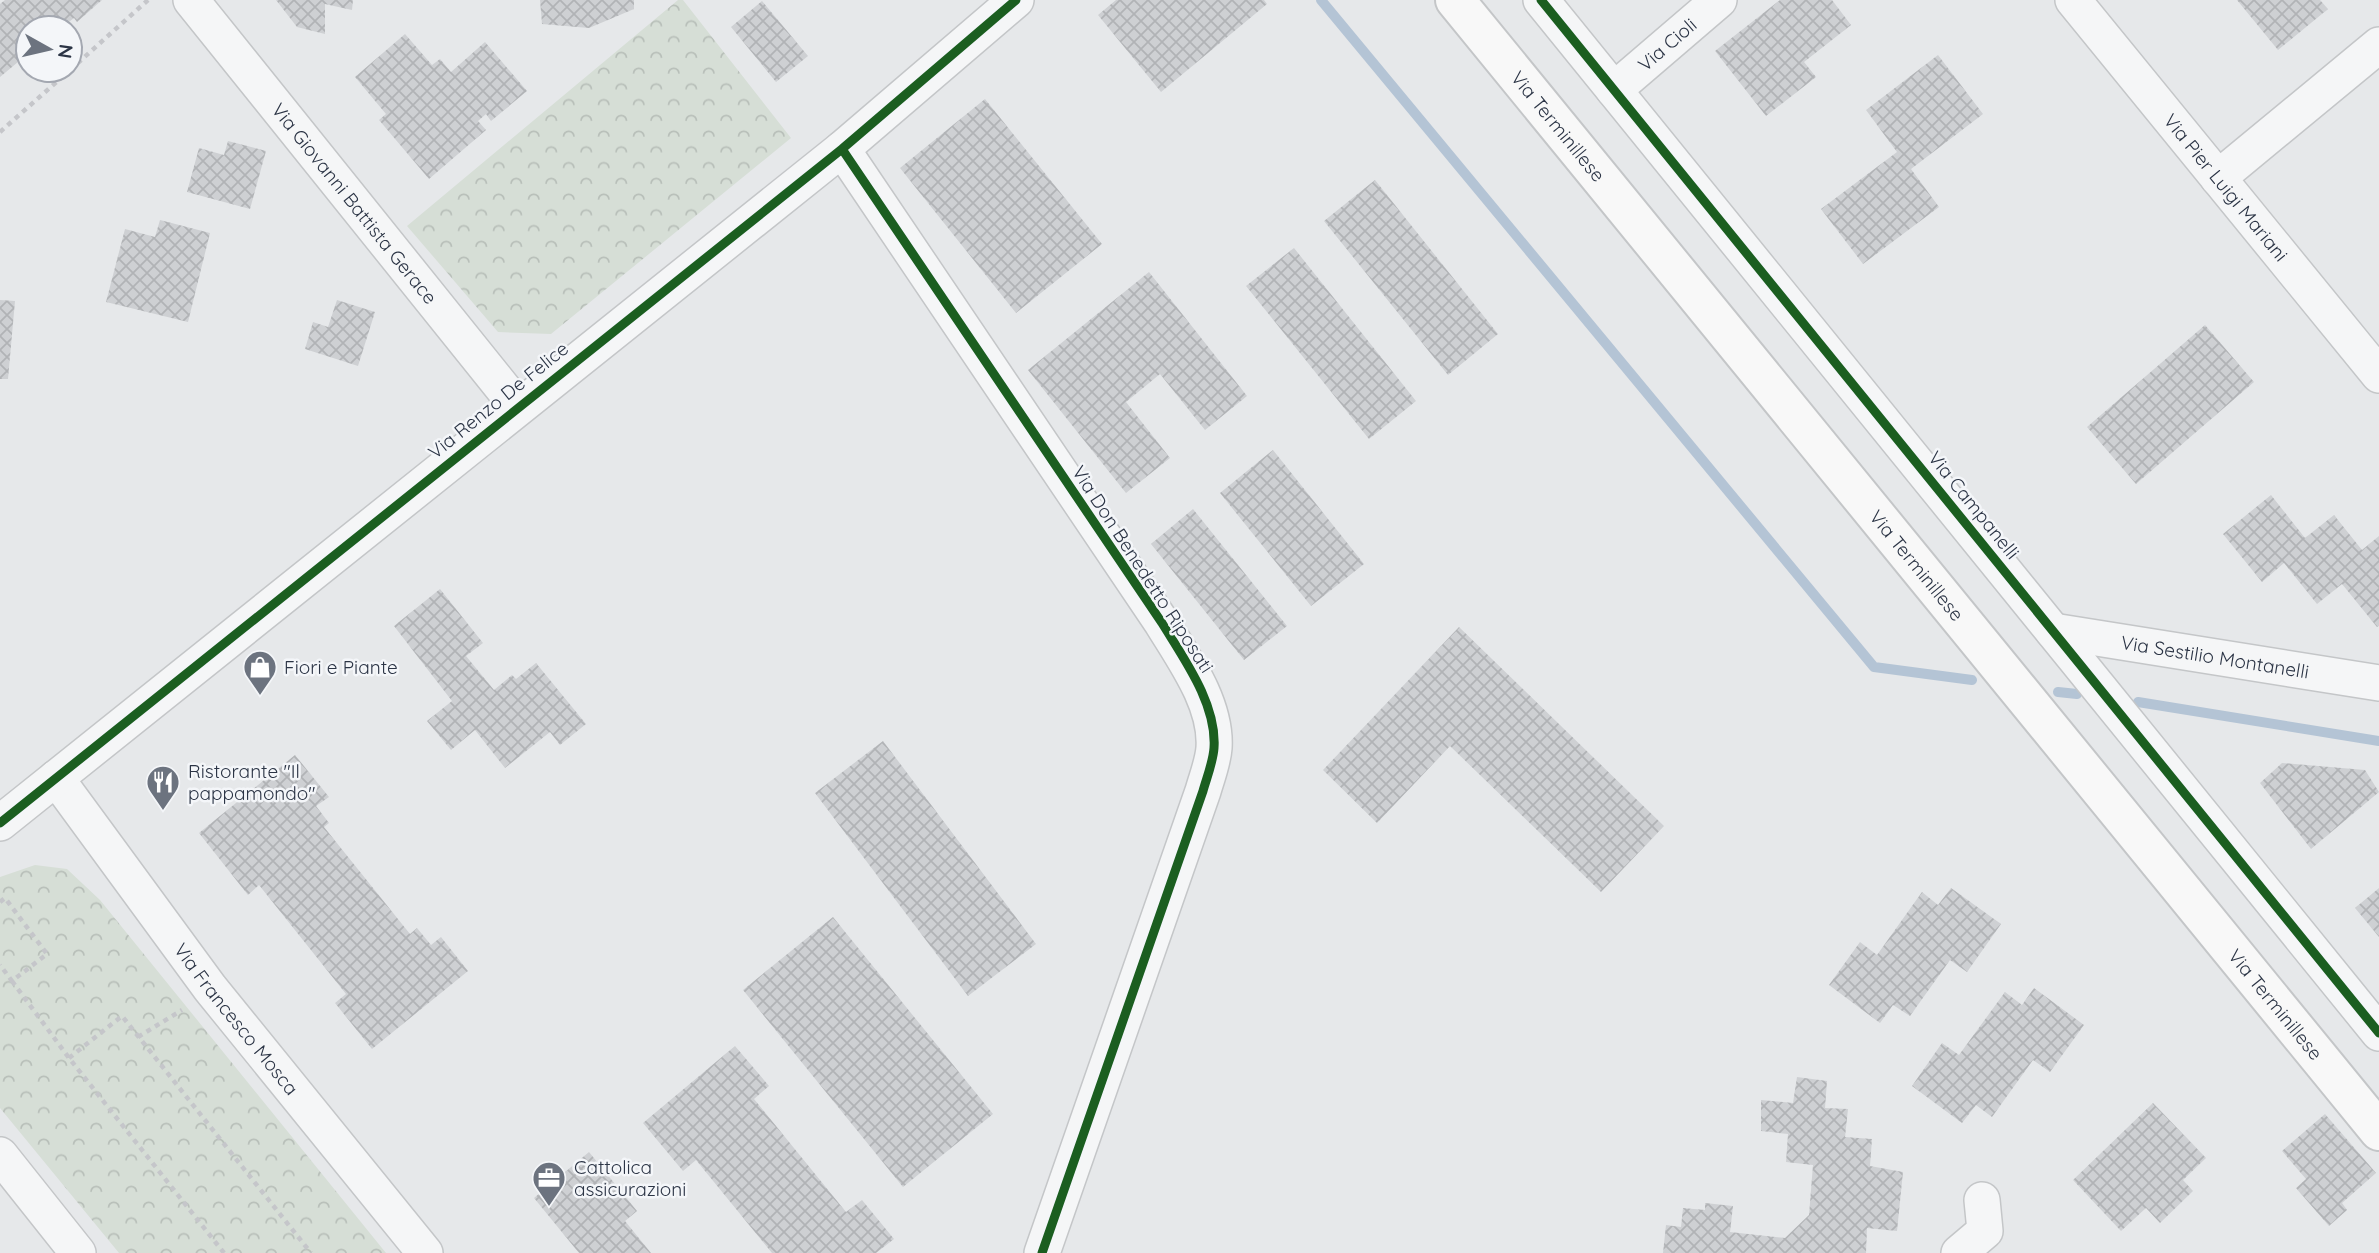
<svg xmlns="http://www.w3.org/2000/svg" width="2379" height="1253" viewBox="0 0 2379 1253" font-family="Quicksand,sans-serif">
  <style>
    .forest { fill: url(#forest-crowns) }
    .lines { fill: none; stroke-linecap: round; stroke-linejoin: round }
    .stream { stroke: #b4c4d5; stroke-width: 10 }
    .building { fill: url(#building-cross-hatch) }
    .street-casing { stroke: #c4c6c8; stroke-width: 38 }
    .secondary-casing { stroke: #c4c6c8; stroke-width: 42 }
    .path { stroke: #c5c6ca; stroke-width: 4.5; stroke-dasharray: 5 5; stroke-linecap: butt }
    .street { stroke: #f5f6f7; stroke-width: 35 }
    .secondary { stroke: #f8f8f8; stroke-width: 38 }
    .cycleway-casing { stroke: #f4f6f9; stroke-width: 13 }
    .cycleway { stroke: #1b5e20; stroke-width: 9 }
    .labels { text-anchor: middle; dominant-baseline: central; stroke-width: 5; stroke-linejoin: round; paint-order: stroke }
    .street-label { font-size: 19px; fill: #2b3445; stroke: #f4f6f9 }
    .poi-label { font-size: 19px; fill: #2b3445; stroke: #f4f6f9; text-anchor: start }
  </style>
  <defs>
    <pattern id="forest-crowns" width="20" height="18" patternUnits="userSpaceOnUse" patternTransform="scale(1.75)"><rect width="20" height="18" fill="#d6ded6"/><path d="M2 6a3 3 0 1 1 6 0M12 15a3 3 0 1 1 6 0" fill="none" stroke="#b8bfb9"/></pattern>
    <pattern id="building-cross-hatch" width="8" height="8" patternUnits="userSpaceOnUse" patternTransform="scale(1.75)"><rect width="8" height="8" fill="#ced0d3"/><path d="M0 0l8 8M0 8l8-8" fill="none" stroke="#b1b3b6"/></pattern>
  </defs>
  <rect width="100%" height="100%" fill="#e6e8ea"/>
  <path class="forest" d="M678,0H683L791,138L551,334L498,332L407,226Z
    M35,865L67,869L100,900L386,1253H119L0,1108V877Z"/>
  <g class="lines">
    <path class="stream" d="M1321,0L1874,667L1972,680
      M2058,692L2077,694
      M2138,702L2379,741"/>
  </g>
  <path class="building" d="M5,0H102L77,22L74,18L61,28H28V64L23,68L18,62L0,77V4Z
    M276,0H353L352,10L325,4V34L297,27Z
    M540,0H634V9L589,28L542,24Z
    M1116,0H1264L1267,4L1161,92L1098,15Z
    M1780,0H1832L1851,25L1804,62L1816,77L1766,116L1715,51Z
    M2237,0H2320L2328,9L2278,50Z
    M762,1L808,56L776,82L731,27Z
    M405,34L432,65L440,59L451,72L485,42L527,91L491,121L486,114L478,121L486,130L429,179L379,120L386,114L355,77Z
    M1938,55L1983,114L1911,169L1939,207L1863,264L1821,209L1897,152L1866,110Z
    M985,99L1102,244L1016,313L900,168Z
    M228,141L266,151L250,209L187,192L199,148L224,155Z
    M1375,180L1498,334L1448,375L1324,221Z
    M160,220L210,233L188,322L106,302L125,229L155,237Z
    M1294,248L1416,401L1369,439L1246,286Z
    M1149,272L1247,396L1205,430L1160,374L1126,402L1170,458L1126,493L1028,370Z
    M0,300L15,301L8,379H0Z
    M337,300L375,312L358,366L305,349L313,322L328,327Z
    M2205,325L2254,382L2136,484L2087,427Z
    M1273,450L1364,564L1311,606L1220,493Z
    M2271,495L2305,538L2334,515L2362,550L2379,536V626L2377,627L2342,584L2317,604L2284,563L2262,582L2223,534Z
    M1193,509L1287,626L1244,660L1151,544Z
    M440,589L483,643L466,656L494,690L512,675L516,679L536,663L586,724L560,745L550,732L505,768L475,730L451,750L427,721L452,701L394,626Z
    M1459,627L1664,826L1601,892L1450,746L1377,823L1323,770Z
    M883,741L1036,944L968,996L815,793Z
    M295,755L329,797L316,806L329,823L324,827L410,934L417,928L431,945L441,937L468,971L372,1049L335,1003L346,994L259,885L248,895L199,833Z
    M2282,763L2365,770L2379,792L2311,849L2260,783Z
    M1951,888L2001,924L1967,972L1950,960L1910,1016L1893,1005L1880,1023L1829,985L1860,942L1877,955L1922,892L1938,905Z
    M2379,888V937L2355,908Z
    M833,917L993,1114L903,1187L743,990Z
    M2034,988L2084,1025L2050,1072L2033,1060L1992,1117L1976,1105L1962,1123L1912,1086L1942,1043L1959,1055L2005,992L2022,1005Z
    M735,1046L769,1086L754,1099L846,1212L862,1200L894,1239L876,1253H772L696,1160L683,1171L643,1123Z
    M1797,1077L1827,1081L1825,1108L1848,1109L1845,1137L1872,1139L1870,1166L1903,1172L1897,1231L1867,1228L1866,1253H1663L1666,1225L1681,1227L1683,1208L1705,1210V1203L1733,1206L1730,1232L1785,1238L1809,1215L1813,1165L1786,1162L1788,1134L1761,1131V1100L1793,1103Z
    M2153,1103L2206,1158L2183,1180L2193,1191L2160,1223L2146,1208L2121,1231L2073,1180Z
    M2325,1114L2376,1173L2342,1203L2347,1210L2329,1226L2296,1188L2306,1179L2282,1151Z
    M589,1152L637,1211L625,1221L651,1253H579L534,1198Z"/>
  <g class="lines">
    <defs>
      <g id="street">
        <path id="s1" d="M191,0L518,407"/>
        <path d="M1541,0L2379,1033"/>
        <path id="s2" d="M2073,0L2379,375"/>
        <path id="s3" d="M1614,90L1719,0"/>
        <path d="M842,149L1162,623C1184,659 1217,704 1214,748C1213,762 1207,777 1203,791L1042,1253"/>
        <path d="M2218,178L2379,45"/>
        <path id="s4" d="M2053,631L2379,683"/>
        <path id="s5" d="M56,778L210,988L425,1253"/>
        <path d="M0,823L842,149L1016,0"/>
        <path d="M0,1155L78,1253"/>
        <path d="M1959,1253L1985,1231L1982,1200"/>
      </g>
      <g id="secondary">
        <path id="s6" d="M1455,0L2379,1131"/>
      </g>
    </defs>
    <use href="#street" class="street-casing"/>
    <use href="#secondary" class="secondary-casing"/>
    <path class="path" d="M70,70L148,0
      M0,132L70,70
      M0,902L5,898L47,954L12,981L0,965
      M12,981L69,1058L224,1253
      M138,1037L182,1010
      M69,1058L122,1016L311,1253"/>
    <use href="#street" class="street"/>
    <use href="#secondary" class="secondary"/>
    <defs>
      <path id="cycleway" d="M1541,0L2379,1033
        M842,149L1162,623C1184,659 1217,704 1214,748C1213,762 1207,777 1203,791L1042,1253
        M0,823L842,149L1016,0"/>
    </defs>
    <use href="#cycleway" class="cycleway-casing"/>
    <use href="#cycleway" class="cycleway"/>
  </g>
  <defs>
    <symbol id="shop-pin" viewBox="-11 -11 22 30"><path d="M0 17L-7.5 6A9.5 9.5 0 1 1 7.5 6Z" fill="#6c737f" stroke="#f4f6f9"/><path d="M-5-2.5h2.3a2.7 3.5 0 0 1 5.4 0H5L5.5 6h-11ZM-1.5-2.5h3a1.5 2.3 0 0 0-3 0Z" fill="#fff"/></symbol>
    <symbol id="restaurant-pin" viewBox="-11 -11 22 30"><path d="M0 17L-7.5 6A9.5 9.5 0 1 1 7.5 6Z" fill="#6c737f" stroke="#f4f6f9"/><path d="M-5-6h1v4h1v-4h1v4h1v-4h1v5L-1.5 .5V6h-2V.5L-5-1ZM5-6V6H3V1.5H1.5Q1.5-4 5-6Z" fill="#fff"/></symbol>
    <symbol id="office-pin" viewBox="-11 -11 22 30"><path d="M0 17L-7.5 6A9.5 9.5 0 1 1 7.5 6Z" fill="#6c737f" stroke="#f4f6f9"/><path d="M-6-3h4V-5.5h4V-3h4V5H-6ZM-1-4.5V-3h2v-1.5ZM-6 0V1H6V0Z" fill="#fff"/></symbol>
  </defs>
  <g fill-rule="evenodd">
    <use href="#shop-pin" x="241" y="648" width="38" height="52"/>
    <use href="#restaurant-pin" x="144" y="763" width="38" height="52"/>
    <use href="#office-pin" x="530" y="1159" width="38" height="52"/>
  </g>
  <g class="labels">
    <g class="street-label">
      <text stroke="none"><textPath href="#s3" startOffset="70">Via Cioli</textPath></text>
      <text stroke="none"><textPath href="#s6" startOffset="163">Via Terminillese</textPath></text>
      <text stroke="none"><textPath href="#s2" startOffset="242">Via Pier Luigi Mariani</textPath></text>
      <text stroke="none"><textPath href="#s1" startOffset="261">Via Giovanni Battista Gerace</textPath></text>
      <text transform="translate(498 400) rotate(-39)">Via Renzo De Felice</text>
      <text transform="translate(1974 505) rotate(51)">Via Campanelli</text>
      <text stroke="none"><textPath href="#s6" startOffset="730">Via Terminillese</textPath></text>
      <text transform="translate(1143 569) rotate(57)">Via Don Benedetto Riposati</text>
      <text stroke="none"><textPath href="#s4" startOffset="164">Via Sestilio Montanelli</textPath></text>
      <text stroke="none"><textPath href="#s6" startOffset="1297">Via Terminillese</textPath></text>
      <text stroke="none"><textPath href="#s5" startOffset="301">Via Francesco Mosca</textPath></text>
    </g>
    <g class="poi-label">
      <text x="284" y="667">Fiori e Piante</text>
      <text x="188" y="771">Ristorante "Il<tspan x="188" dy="22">pappamondo"</tspan></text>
      <text x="574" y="1167">Cattolica<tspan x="574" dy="22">assicurazioni</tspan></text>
    </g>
  </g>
  <g transform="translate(49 49) rotate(98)"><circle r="33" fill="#f4f6f9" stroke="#a4a8b1" stroke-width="2"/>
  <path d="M0-5L12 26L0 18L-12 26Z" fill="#6c737f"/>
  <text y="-10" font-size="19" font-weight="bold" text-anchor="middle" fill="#2b3445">N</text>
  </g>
</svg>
